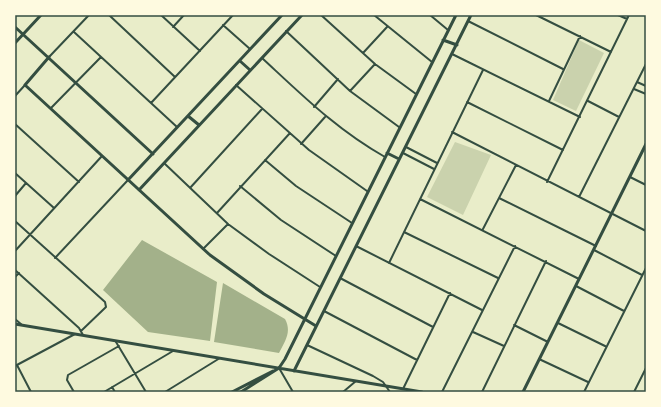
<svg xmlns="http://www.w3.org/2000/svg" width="661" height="407" viewBox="0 0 661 407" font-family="'IBM Plex Serif',serif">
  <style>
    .green { fill: #cad2ad }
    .water { fill: #a3b18a }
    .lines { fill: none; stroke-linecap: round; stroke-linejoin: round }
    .minor { stroke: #344e41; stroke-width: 2 }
    .tertiary { stroke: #344e41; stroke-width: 3 }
    .secondary { stroke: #344e41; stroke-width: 3 }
    .neatline { fill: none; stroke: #344e41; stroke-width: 1.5 }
  </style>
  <rect width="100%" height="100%" fill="#e9edc9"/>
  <path class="green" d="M579,40L604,53L576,111L553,100Z
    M455,142L491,155L463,215L427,197Z"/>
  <path class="water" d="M142,240L217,282L210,341L148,332L103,290Z
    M223,283L285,319C292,332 285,341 279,353L214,342Z"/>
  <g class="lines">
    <path class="minor" d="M109,15L175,77
      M161,15L200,51
      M321,15L375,64L416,94
      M374,15L432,62
      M430,15L448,30
      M536,15L611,52
      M618,15L627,19
      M468,21L563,69
      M223,25L250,49
      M173,27L184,15
      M286,31L350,91L399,127
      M74,32L177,127
      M363,53L387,27
      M452,54L580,117
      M49,57L89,15
      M262,58C302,95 337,130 385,157
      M637,82L646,86
      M236,85L309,150L367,191
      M634,89L646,94
      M350,91L375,64
      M15,96L25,85
      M549,101L580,36
      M588,101L619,117
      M467,102L563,150
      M151,103L233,15
      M314,107L338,79
      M51,108L101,57
      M15,124L79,182
      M452,132L646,231
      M301,144L325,117
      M406,147L437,163
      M403,153L434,169
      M265,160L296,186L352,223
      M164,163L228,224L269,254L320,287
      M15,173L54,208
      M630,177L646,185
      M547,182L629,15
      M240,186L281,220L336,256
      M190,188L262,109
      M15,196L26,183
      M579,197L646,64
      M499,198L596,246
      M420,199L579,279
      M217,213L290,133
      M15,221L105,302L106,307L81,331
      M483,229L516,165
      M404,232L498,278
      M356,246L482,310
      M203,249L228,224
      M594,250L642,275
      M15,251L102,156
      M55,258L128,180
      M389,263L483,70
      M15,270L79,328L83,335
      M15,277L19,273
      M340,278L433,327
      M576,286L624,311
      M324,311L417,360
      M15,319L22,325
      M558,323L605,346
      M514,325L548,342
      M473,332L504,346
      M116,342L146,392
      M307,345L373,376L383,382L390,392
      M539,359L588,382
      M17,365L31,392
      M15,366L75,334
      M279,368L293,392
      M112,387L115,392
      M403,389L450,293
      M74,392L67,380L68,375L119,346
      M104,392L173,351
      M165,392L220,358
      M343,392L356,381
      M442,392L515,246
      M482,392L546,261
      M584,392L646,268
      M634,392L646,368"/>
    <path class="tertiary" d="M15,27L153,154
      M443,40L457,45
      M49,57L25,85L210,255L264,294L316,326
      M240,61L250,70
      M188,116L199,125
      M387,153L399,159
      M128,180L282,15
      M139,190L302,15
      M15,324L422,392
      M294,371L471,15
      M232,392L273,371
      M241,392L279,368L285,359L456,15
      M523,392L646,144"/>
    <path class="secondary" d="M15,43L41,15"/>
  </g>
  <rect width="661" height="407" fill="none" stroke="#fefae0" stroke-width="32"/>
  <rect x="16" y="16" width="629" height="375" class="neatline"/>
</svg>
